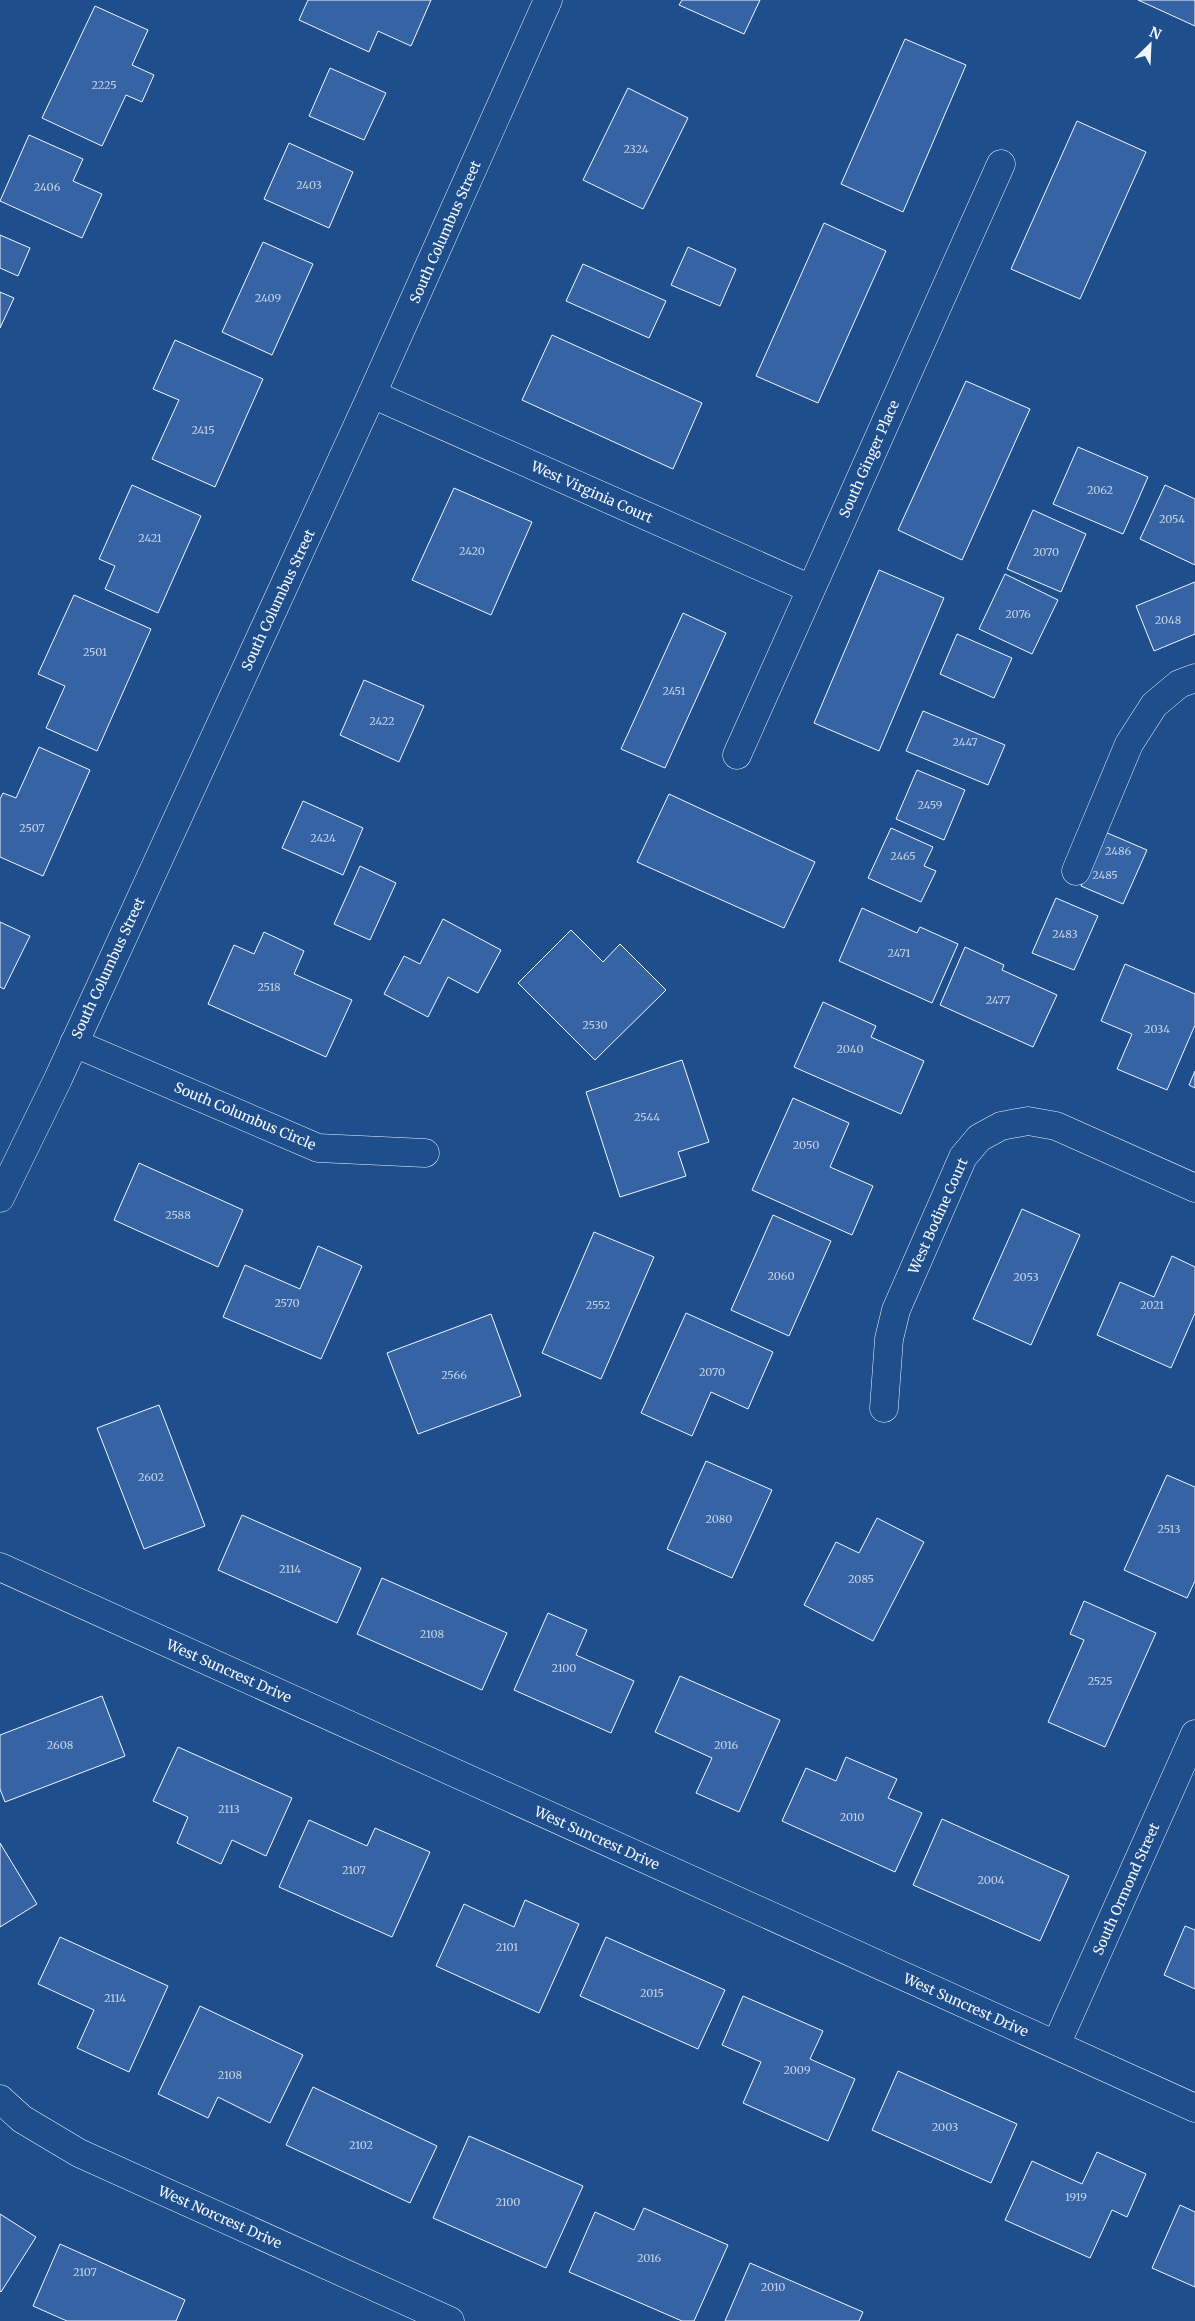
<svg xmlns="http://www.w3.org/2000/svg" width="1195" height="2321" viewBox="0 0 1195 2321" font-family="Merriweather,serif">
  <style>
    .building { fill: #3563a3; stroke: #f2f6ff }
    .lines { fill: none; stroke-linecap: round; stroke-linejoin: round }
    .street-casing { stroke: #f2f6ff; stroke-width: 29 }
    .secondary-casing { stroke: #f2f6ff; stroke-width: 29 }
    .street { stroke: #1f4e8c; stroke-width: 28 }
    .secondary { stroke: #1f4e8c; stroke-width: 28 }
    .labels { text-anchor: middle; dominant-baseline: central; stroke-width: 4; stroke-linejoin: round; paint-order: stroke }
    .number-label { font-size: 11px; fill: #c3d1e8 }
    .street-label { font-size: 14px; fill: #f2f6ff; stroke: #1f4e8c }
  </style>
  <rect width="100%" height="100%" fill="#1f4e8c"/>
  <path class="building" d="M308,0H431L411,46L378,31L369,52L299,20Z
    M682,0H760L744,34L679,5Z
    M1138,0H1195V26Z
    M95,6L148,30L132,65L154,75L142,102L126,95L102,146L42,118Z
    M905,39L966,65L903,212L841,184Z
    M330,68L386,93L364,140L309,116Z
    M628,88L688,118L643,209L583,180Z
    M1077,121L1146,152L1080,299L1011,269Z
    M29,135L83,159L73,181L102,194L82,238L0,201Z
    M289,143L353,172L329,228L264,199Z
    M824,223L886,251L818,403L756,376Z
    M0,235L30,248L18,276L0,268Z
    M263,242L313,264L272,355L222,332Z
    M688,247L736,269L720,306L671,285Z
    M583,264L666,301L649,338L566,301Z
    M0,292L14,298L0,328Z
    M552,335L702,403L673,469L522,400Z
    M175,340L263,379L215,487L152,459L179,400L153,389Z
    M966,381L1030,409L962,560L898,530Z
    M1078,447L1148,477L1123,534L1053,504Z
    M132,485L201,516L158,613L105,589L115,566L99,559Z
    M1165,485L1195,499V565L1140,539Z
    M454,488L532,522L491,615L412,580Z
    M1033,510L1086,534L1061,592L1007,569Z
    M879,570L944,598L879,751L814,723Z
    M1005,574L1058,600L1032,654L979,629Z
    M1195,582V634L1154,651L1136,606Z
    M74,595L151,629L97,751L46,728L65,686L38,674Z
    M683,613L726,633L665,768L621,749Z
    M957,634L1012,658L994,698L940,674Z
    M364,680L424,706L399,762L340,735Z
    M923,711L1005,745L988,785L906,751Z
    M39,747L90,770L43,876L0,857V799L3,793L16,798Z
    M917,770L965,790L944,840L896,819Z
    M669,794L815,862L784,928L637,862Z
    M303,801L363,828L343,875L282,848Z
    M891,828L933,847L924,866L936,871L921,902L868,878Z
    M1105,832L1147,850L1123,904L1081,886Z
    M360,866L396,883L370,940L334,924Z
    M1056,898L1098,916L1074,970L1032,953Z
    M862,908L917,933L920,927L958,944L932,1003L839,961Z
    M443,919L501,950L478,993L448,977L428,1017L384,994L404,956L420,964Z
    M0,922L30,936L4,989L0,987Z
    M571,930L603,962L620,944L666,990L595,1060L518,983Z
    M264,932L304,951L294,974L352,1000L326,1057L208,1004L234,945L254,954Z
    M965,947L1004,965L1002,970L1057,995L1033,1047L940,1005Z
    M1125,964L1195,994V1025L1167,1090L1117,1069L1132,1034L1101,1021Z
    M823,1002L876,1026L871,1037L924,1061L901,1114L794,1067Z
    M682,1060L709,1142L678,1152L686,1176L620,1197L586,1092Z
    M1195,1071V1088L1189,1085Z
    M793,1098L849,1123L830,1167L873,1186L852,1235L752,1190Z
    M139,1163L243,1210L218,1267L114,1220Z
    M1022,1209L1080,1235L1031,1345L973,1319Z
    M773,1215L831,1241L789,1336L731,1310Z
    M594,1232L654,1257L601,1379L542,1353Z
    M318,1246L362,1266L321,1359L223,1317L245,1265L300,1289Z
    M1172,1256L1195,1267V1313L1171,1368L1097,1335L1120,1282L1154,1297Z
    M686,1313L773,1352L748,1409L711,1392L692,1436L641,1413Z
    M491,1314L521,1396L418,1434L387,1353Z
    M159,1405L205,1526L144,1549L97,1428Z
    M706,1461L772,1490L732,1578L667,1549Z
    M1167,1475L1195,1487V1581L1187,1598L1124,1570Z
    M242,1515L361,1568L337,1623L218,1570Z
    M877,1518L924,1542L873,1641L804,1605L836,1542L859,1553Z
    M382,1578L507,1633L482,1690L357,1634Z
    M1084,1601L1156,1633L1105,1747L1048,1722L1084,1640L1070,1634Z
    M548,1613L587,1630L576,1655L634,1681L611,1733L514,1690Z
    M680,1676L780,1720L739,1812L696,1793L712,1758L655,1732Z
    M102,1696L125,1756L5,1802L0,1789V1735Z
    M178,1747L292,1798L266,1856L232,1840L221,1864L177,1843L188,1817L153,1801Z
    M846,1757L897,1779L888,1798L922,1813L895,1872L782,1821L806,1768L836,1781Z
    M942,1819L1069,1876L1040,1941L913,1885Z
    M309,1820L367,1846L375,1828L430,1852L392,1937L279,1887Z
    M0,1843L37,1904L0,1927Z
    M525,1900L579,1924L539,2013L436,1966L464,1904L514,1927Z
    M1185,1926L1195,1930V1989L1164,1975Z
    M60,1937L168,1986L129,2072L77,2048L94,2010L38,1984Z
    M606,1937L725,1990L698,2049L580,1996Z
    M743,1996L823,2031L810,2059L855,2079L828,2141L743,2103L761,2062L722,2045Z
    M200,2006L303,2055L270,2123L218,2097L208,2118L158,2094Z
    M898,2071L1017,2124L991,2183L872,2130Z
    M313,2087L437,2146L410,2203L286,2145Z
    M469,2136L583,2186L546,2268L433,2218Z
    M1097,2152L1146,2174L1127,2217L1112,2210L1090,2258L1005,2220L1032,2161L1082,2184Z
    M1180,2205L1195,2212V2287L1152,2268Z
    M644,2208L728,2245L694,2321H682L569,2272L595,2212L634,2230Z
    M0,2214L36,2237L1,2292L0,2291Z
    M60,2244L185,2300L176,2321H67L33,2306Z
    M750,2263L863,2312L859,2321H725Z"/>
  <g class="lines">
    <defs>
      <path id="street" d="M372,394L811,589
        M737,755L1001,164
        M1076,871L1129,744L1154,705L1179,684L1195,678
        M74,1043L318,1148L425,1153
        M884,1408L889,1339L896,1310L963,1157L979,1138L1001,1126L1028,1121L1056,1126L1195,1188
        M0,1567L1195,2108
        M1056,2045L1195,1734
        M0,2099L22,2119L79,2153L450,2321"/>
      <path id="secondary" d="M0,1198L58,1079L372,394L548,0"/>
    </defs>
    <use href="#street" class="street-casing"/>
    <use href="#secondary" class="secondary-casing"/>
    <use href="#street" class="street"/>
    <use href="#secondary" class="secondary"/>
  </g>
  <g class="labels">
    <g class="number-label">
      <text x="104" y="85">2225</text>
      <text x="636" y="149">2324</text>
      <text x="309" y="185">2403</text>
      <text x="47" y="187">2406</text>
      <text x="268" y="298">2409</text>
      <text x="203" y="430">2415</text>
      <text x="1100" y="490">2062</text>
      <text x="1172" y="519">2054</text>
      <text x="150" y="538">2421</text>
      <text x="472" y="551">2420</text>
      <text x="1046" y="552">2070</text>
      <text x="1018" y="614">2076</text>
      <text x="1168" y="620">2048</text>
      <text x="95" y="652">2501</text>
      <text x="674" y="691">2451</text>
      <text x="382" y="721">2422</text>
      <text x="965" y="742">2447</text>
      <text x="930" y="805">2459</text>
      <text x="32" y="828">2507</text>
      <text x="323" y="838">2424</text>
      <text x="1118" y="851">2486</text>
      <text x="903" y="856">2465</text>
      <text x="1105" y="875">2485</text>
      <text x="1065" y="934">2483</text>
      <text x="899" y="953">2471</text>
      <text x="269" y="987">2518</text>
      <text x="998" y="1000">2477</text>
      <text x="595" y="1025">2530</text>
      <text x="1157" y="1029">2034</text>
      <text x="850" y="1049">2040</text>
      <text x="647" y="1117">2544</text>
      <text x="806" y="1145">2050</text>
      <text x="178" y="1215">2588</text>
      <text x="781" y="1276">2060</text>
      <text x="1026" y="1277">2053</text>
      <text x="287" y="1303">2570</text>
      <text x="598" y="1305">2552</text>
      <text x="1152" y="1305">2021</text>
      <text x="712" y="1372">2070</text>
      <text x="454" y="1375">2566</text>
      <text x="151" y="1477">2602</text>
      <text x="719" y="1519">2080</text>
      <text x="1169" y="1529">2513</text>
      <text x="290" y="1569">2114</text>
      <text x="861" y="1579">2085</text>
      <text x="432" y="1634">2108</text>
      <text x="564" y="1668">2100</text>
      <text x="1100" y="1681">2525</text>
      <text x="60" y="1745">2608</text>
      <text x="726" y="1745">2016</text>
      <text x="229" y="1809">2113</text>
      <text x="852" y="1817">2010</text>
      <text x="354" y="1870">2107</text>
      <text x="991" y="1880">2004</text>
      <text x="507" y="1947">2101</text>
      <text x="652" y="1993">2015</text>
      <text x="115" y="1998">2114</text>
      <text x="797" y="2070">2009</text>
      <text x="230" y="2075">2108</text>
      <text x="945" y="2127">2003</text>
      <text x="361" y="2145">2102</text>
      <text x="1076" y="2197">1919</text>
      <text x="508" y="2202">2100</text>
      <text x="649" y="2258">2016</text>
      <text x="85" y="2272">2107</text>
      <text x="773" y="2287">2010</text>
    </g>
    <g class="street-label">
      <text transform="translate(445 232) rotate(-66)">South Columbus Street</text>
      <text transform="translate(869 459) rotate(-66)">South Ginger Place</text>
      <text transform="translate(592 492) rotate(24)">West Virginia Court</text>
      <text transform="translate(278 600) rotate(-65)">South Columbus Street</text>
      <text transform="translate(108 968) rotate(-65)">South Columbus Street</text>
      <text transform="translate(245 1116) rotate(23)">South Columbus Circle</text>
      <text transform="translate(938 1216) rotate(-66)">West Bodine Court</text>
      <text transform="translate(229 1671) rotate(24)">West Suncrest Drive</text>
      <text transform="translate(597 1838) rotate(24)">West Suncrest Drive</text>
      <text transform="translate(1126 1889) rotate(-66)">South Ormond Street</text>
      <text transform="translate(966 2005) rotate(24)">West Suncrest Drive</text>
      <text transform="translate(220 2217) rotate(24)">West Norcrest Drive</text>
    </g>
  </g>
  <g transform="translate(1150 45) rotate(24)" stroke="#1f4e8c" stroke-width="4" paint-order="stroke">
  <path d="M0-4L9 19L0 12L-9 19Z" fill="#f2f6ff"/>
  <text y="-8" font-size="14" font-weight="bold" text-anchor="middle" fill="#f2f6ff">N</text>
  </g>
</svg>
